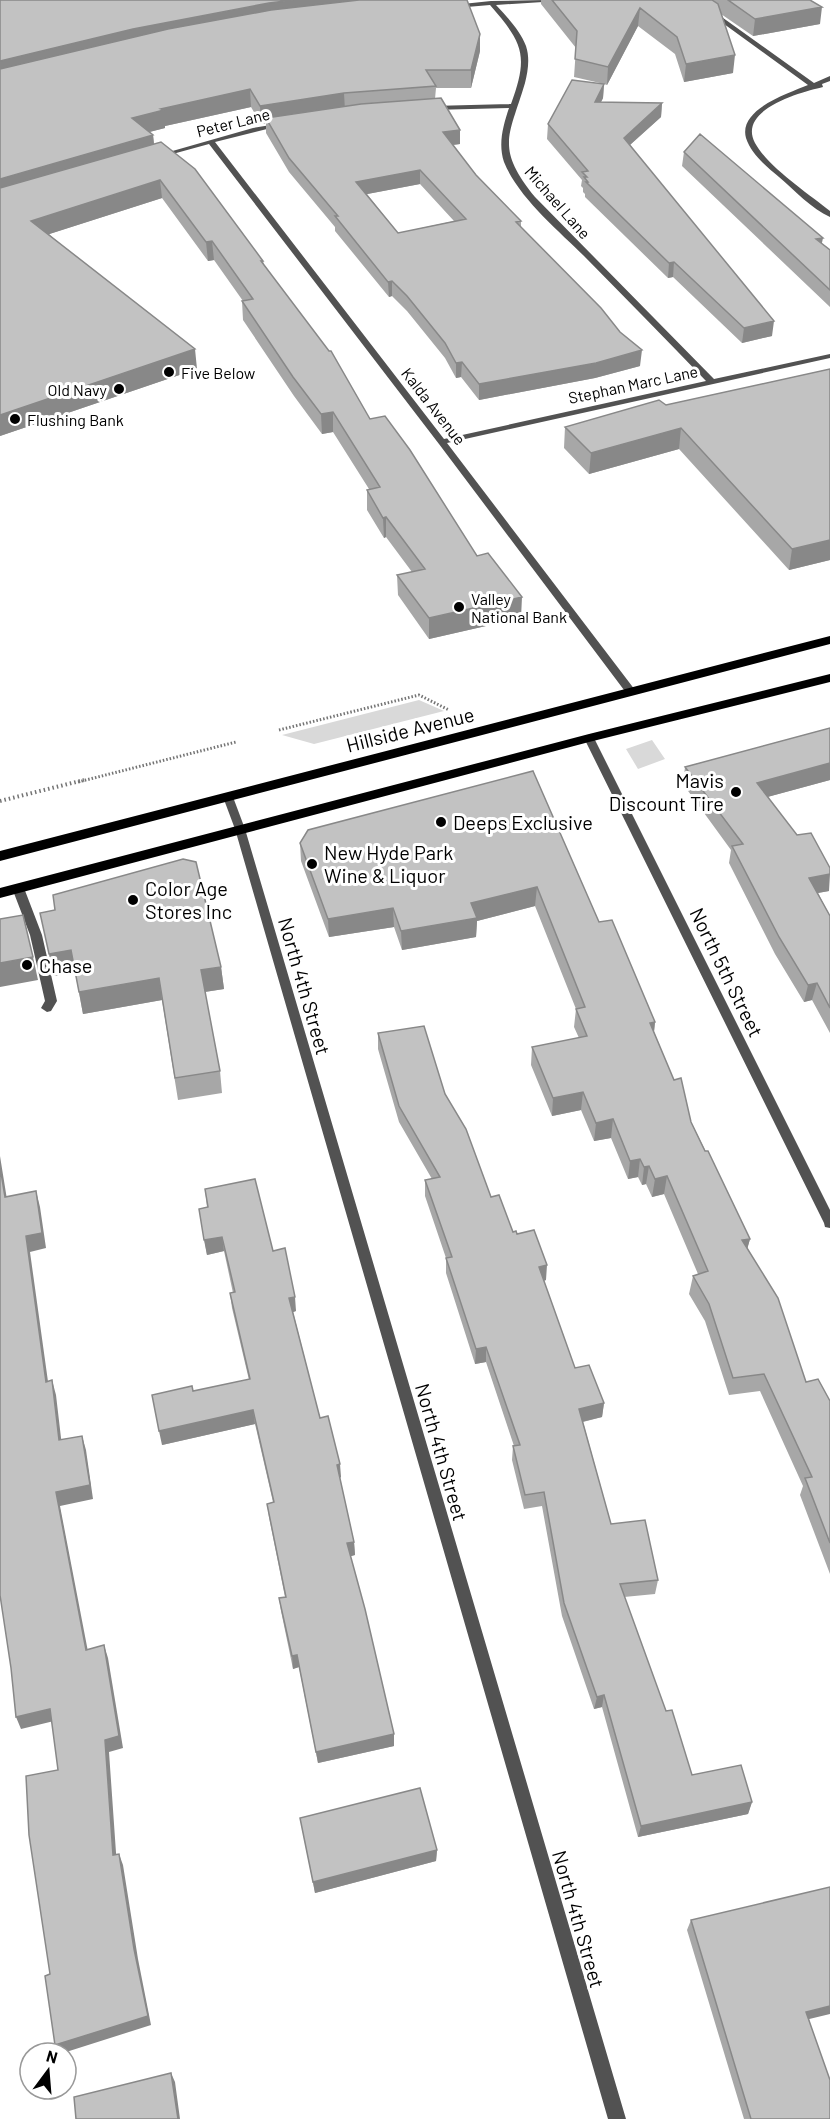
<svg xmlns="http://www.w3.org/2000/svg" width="830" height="2119" viewBox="0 0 830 2119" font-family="Barlow,sans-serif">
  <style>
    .green { fill: #d9d9d9 }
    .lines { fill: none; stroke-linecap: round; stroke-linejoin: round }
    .path-far1 { stroke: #747474; stroke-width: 3; stroke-dasharray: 1.5 2; stroke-linecap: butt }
    .path { stroke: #747474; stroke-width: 4; stroke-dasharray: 1.5 3; stroke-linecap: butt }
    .lane { fill: #525252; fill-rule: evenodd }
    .street { fill: #525252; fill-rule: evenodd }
    .primary { fill: #000; fill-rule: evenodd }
    .wall { fill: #a7a7a7; fill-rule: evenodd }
    .shaded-wall { fill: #888 }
    .building { fill: #c2c2c2; stroke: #888; stroke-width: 1.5; fill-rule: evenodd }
    .poi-dot { fill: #000; stroke: #fff; stroke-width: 2 }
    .labels { text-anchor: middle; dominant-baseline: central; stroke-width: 6; stroke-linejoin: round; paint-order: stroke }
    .far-street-label { font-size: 16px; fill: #000; stroke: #fff }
    .far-poi-label { font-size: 16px; fill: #000; stroke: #fff; text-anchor: start }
    .street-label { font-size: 20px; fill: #000; stroke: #fff }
    .poi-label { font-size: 20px; fill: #000; stroke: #fff; text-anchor: start }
  </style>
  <rect width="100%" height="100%" fill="#fff"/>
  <path class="green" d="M419,700L444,711L314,744L282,735Z
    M652,740L665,759L638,769L626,749Z"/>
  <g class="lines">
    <path class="path-far1" d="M279,730L419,695L449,710
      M78,782L236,742"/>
    <path class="path" d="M0,801L84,780"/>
    <path class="lane" d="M18,884L24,888L42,935L57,1001L51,1011L47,1012L41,1008L45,1001L30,935L12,888Z"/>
    <path class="street" d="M546,0L543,2L496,5C507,17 520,30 526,46C530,58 528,71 525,83C509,137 495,147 535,197L714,379L830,354V358L447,443L635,690V694H627L439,444L209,144L158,158L155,156L253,128L283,123V125L215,142L444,439L706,381C666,339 625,298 584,256C558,230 518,197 504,162C498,144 503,126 509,108L432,110L429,108L432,106L511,104C529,55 523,43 490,5L455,8L453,5L491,1Z
      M691,0H698L814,83L830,76V81L822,84L823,87C802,92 737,109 755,143C768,167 809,194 830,211V217C812,209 794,190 779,177C767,167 751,154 746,138C738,109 789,93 808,85Z
      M589,735L594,738L830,1210V1228L825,1227L824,1223L584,738Z
      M228,794L233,797L245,829L626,2119H608L235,829L223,797Z"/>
    <path class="primary" d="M830,636V644L0,861V851Z
      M830,674V682L589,742L0,898V888L589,734Z"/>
  </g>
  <path class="wall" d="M0,0L480,51L471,88H436L435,99L460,130V144L453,145L476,175L521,221V227L640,366L595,378L479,400L461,377L456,378L445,358L407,311L392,296L389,297L335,231V227L289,172L266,133V123L261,124L251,107L165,126V128L149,132L153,135L154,144L263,261L264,265L370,419L477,556L521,618L429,639L398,595L397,575L412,572L386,537L384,538L367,510V490L369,489L333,432L322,434L294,396L243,320L242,301H243L214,260L208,261L162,198L49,234L197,369L0,436ZM420,184L454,221L398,233L367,194Z
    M541,0H810L820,24L753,36L721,14L733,73L684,82L675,54L638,26L607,85L604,84L603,98L601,102L662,103L661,117L630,145L772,336L742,343L673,277L668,278L585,197V194L583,192V188L581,186L582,180L547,139L548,124L600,83L574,77L576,48L541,4Z
    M684,152L830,250V307L682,166Z
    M830,369V560L789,570L679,449L589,474L564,448L565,427Z
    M830,728V780L767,797L829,891L818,893L830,916V1033L812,1000L804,1002L775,954L729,863L731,850L683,784L685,767Z
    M533,771L599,922L655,1022L654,1032L691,1122L750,1239L747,1249L806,1382L830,1401V1574L800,1495L803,1486L760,1391L729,1395L705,1321L689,1294L693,1276L698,1274L664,1194L652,1197L646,1184L642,1185L638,1177L628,1179L611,1138L594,1141L581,1110L552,1116L531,1065L532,1047L579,1038L574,1027L576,1009L535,906L477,921L476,937L402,950L394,927L329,937L301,861L300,843Z
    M40,913L221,967L224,989L205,992L220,1071L222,1093L178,1100L162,1000L83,1014L75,972L54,976Z
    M378,1033L445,1094L491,1197L513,1232L517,1234L546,1280L544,1281L575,1368L604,1403L602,1417L583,1422L611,1524L658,1580L655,1594L624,1597L666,1711L692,1775L752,1802L748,1814L638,1837L602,1707L594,1709L562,1616L542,1506L524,1509L512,1460L513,1446H514L486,1362L475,1364L446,1273V1258L425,1196V1180L432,1179L399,1122L378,1049Z
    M205,1189L273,1251L296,1311L293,1312L320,1418L341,1477L340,1478L354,1542L355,1555L350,1556L394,1734V1746L318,1763L299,1667L293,1669L281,1611L279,1598L285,1597L269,1517L267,1504L273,1502L255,1424L162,1445L193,1391L249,1380L232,1308L230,1293H233L224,1251L207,1255L199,1209L207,1207Z
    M300,1818L437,1850L436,1861L315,1893Z
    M691,1920L809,2019L830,2119H744L687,1930Z"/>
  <path class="shaded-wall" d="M293,0H460L0,79V61L133,29L269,3Z
    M822,7L820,24L753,36L755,19Z
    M640,8L638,26L607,85L608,67Z
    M480,34V51L471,88V70Z
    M735,55L733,73L684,82L686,64Z
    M604,84L603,98L594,116L595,102Z
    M250,89L251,107L165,126V128L134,136L132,118L161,109Z
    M344,93L345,111L266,118V123L261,124L260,106Z
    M662,103L661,117L622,152L624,138Z
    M460,130V144L443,146V132Z
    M153,135L155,154L0,199V179Z
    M420,170V184L357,196L356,182Z
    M160,180L162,198L34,239L31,221Z
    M823,238L820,252L816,239Z
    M212,241L214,260L208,261L206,242Z
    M674,262L673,277L668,278L669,263Z
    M392,281V296L389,297L388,282Z
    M774,321L772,336L742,343L744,328Z
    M195,349L197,369L0,436V415Z
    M642,350L640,366L595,378L479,400V384Z
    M462,362L461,377L456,378V363Z
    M333,412V432L322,434L321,414Z
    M681,428L679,449L589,474L591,453Z
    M386,517V537L384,538L383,518Z
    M830,540V560L789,570L792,549Z
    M522,597L521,618L429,639V618Z
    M830,763V780L753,801L757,783Z
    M830,874L829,891L806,895L809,878Z
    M537,887L535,906L477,921L476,937L402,950L401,931L471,903Z
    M393,908L394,927L329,937L328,919Z
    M71,950L75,972L54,976L49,954Z
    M33,957L38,980L0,987V963Z
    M221,967L224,989L204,992L201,970Z
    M159,978L162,1000L83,1014L79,992Z
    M817,983L812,1000L804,1002L808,985Z
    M655,1022L653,1041L650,1023Z
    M583,1092L581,1110L552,1116L553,1098Z
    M613,1119L611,1138L594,1141L596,1123Z
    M0,1156L9,1212L5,1197L0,1167Z
    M640,1159L638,1177L628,1179L630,1161Z
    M649,1166L646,1184L642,1185L644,1167Z
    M667,1176L664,1194L652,1197L655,1179Z
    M36,1191L40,1207L46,1248L30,1252L50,1396L46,1382L26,1236Z
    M222,1237L224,1251L207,1255L204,1240Z
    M750,1239L745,1257L742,1240Z
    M547,1265L546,1280L538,1282L539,1267Z
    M295,1297L296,1311L290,1313L289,1298Z
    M486,1347V1362L475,1364L476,1349Z
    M52,1380L56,1395L63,1455L59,1440Z
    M604,1403L602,1417L577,1423L579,1409Z
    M253,1410L255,1424L162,1445L159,1431Z
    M82,1436L86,1450L93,1499L60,1506L90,1662L86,1650L56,1492Z
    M340,1464L341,1477L337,1478V1465Z
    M354,1542L355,1555L348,1557L347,1543Z
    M104,1645L108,1658L123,1748L109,1752L117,1867L113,1855L105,1740Z
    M297,1655L299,1667L293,1669L292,1656Z
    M604,1695L602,1707L594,1709L597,1697Z
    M50,1709L54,1721L21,1729L16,1717Z
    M394,1734V1746L318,1763L316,1752Z
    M752,1802L748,1814L638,1837L641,1826Z
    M437,1850L436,1861L315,1893L313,1882Z
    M119,1854L123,1865L138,1959L151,2025L63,2053H60L55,2045L134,1949Z
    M830,2006V2014L801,2021L806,2012Z
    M171,2073L175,2082L180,2119H178Z"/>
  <path class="building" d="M0,0H293L269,3L133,29L0,61Z
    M359,0H467L480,34L471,70H426L436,86L344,93L260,106L250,89L161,109L164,110L132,118L153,135L0,179V69L168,29L271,10Z
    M552,0H712L718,4L735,55L686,64L677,37L640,8L608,67L575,59L577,31Z
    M728,0H810L822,7L755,19Z
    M572,80L604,84L595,102L662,103L624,138L774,321L744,328L674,262L669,263L586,182H588L584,177H587L582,172L588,171L548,124Z
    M441,98L460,130L443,132L476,175L521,221L516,222L601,308L620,332L642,350L596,363L479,384L462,362L456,363L445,343L407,296L392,281L388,282L335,216H338L289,158L266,118L361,104ZM420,170L466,219L398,233L356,182Z
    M700,134L823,238L816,239L830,250V290L684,152Z
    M161,142L195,169L263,261H261L329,351H331L370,419L385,416L410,450L477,556L488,553L522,597L429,618L397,575L425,569L386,517L383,518L367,490L380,487L333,412L321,414L293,377L242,301L253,299L212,241L206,242L160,180L31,221L195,349L0,415V188Z
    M830,369V540L792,549L681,428L591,453L565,427L659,400L666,405Z
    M830,728V763L757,783L797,835L811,833L830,868V874L809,878L830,916V1008L817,983L808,985L779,937L732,846L743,844L685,767Z
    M533,771L599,922L612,920L655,1022L650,1023L674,1080L681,1078L691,1122L705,1151H708L750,1239L742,1240L778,1298L806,1382L818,1379L830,1401V1543L805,1478L812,1477L764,1374L733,1378L709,1304L693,1276L708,1271L667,1176L655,1179L649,1166L644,1167L640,1159L630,1161L613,1119L596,1123L583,1092L553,1098L532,1047L587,1036L576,1009L585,1007L537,887L471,903L477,918L401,931L393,908L328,919L300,843L308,830Z
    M183,859L196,862L221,967L201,970L220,1071L175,1078L159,978L79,992L71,950L49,954L40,913L55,910L53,895Z
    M23,915L33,957L0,963V919Z
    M424,1026L445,1094L466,1129L491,1197L499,1195L513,1232L516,1231L517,1234L534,1230L547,1265L539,1267L575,1368L589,1365L604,1403L579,1409L611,1524L645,1520L658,1580L620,1584L666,1711L672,1710L692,1775L741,1765L752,1802L641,1826L604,1695L597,1697L564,1603L544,1492L525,1495L513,1446L520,1445L486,1347L476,1349L446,1258L452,1257L425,1180L440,1177L399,1106L378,1033Z
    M0,1167L5,1197L36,1191L42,1233L26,1236L46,1382L52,1380L59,1440L82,1436L90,1485L56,1492L86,1650L104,1645L119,1736L105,1740L113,1855L119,1854L134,1949L148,2016L55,2045L45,1976L50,1974L29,1835L26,1776L58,1770L50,1709L16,1717L11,1668L0,1595Z
    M255,1179L273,1251L285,1248L295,1297L289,1298L320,1418L328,1416L340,1464L337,1465L354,1542L347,1543L365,1609L394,1734L316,1752L297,1655L292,1656L279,1598L286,1597L267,1504L274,1502L253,1410L159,1431L152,1395L192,1386L193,1391L250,1379L230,1293L235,1292L222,1237L204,1240L199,1209L208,1207L205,1189Z
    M420,1788L437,1850L313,1882L300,1818Z
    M830,1887V2006L806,2012L830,2080V2119H751L691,1920Z
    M171,2073L178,2119H76L74,2097Z"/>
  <g class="poi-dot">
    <circle cx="169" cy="372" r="6"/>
    <circle cx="119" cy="389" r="6"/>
    <circle cx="15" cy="419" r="6"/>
    <circle cx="459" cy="607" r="6"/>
    <circle cx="736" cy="792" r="6"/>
    <circle cx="441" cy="822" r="6"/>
    <circle cx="312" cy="864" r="6"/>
    <circle cx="133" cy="900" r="6"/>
    <circle cx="27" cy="965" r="6"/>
  </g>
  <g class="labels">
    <g class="far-street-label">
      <text transform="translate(233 122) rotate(-14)">Peter Lane</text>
      <text transform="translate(558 202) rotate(49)">Michael Lane</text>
      <text transform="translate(633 384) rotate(-12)">Stephan Marc Lane</text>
      <text transform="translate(434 406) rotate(52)">Kalda Avenue</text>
    </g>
    <g class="far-poi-label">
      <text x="181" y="372">Five Below</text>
      <text x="107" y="389" text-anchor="end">Old Navy</text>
      <text x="27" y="419">Flushing Bank</text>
      <text x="471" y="598">Valley<tspan x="471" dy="18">National Bank</tspan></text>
    </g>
    <g class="street-label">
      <text transform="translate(410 729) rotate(-14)">Hillside Avenue</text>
      <text transform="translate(727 972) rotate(64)">North 5th Street</text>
      <text transform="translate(305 986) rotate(74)">North 4th Street</text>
      <text transform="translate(442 1452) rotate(74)">North 4th Street</text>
      <text transform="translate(579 1919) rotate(74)">North 4th Street</text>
    </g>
    <g class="poi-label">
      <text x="724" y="780" text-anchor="end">Mavis<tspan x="724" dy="23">Discount Tire</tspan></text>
      <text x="453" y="822">Deeps Exclusive</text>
      <text x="324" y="852">New Hyde Park<tspan x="324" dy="23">Wine &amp; Liquor</tspan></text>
      <text x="145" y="888">Color Age<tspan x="145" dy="23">Stores Inc</tspan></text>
      <text x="39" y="965">Chase</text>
    </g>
  </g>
  <g transform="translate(48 2071) rotate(16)"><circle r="28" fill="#ffffff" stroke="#999999" stroke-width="1.5"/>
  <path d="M0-4.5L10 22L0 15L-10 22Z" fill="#000000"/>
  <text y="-9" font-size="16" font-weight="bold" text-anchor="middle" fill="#000000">N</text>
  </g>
</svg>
